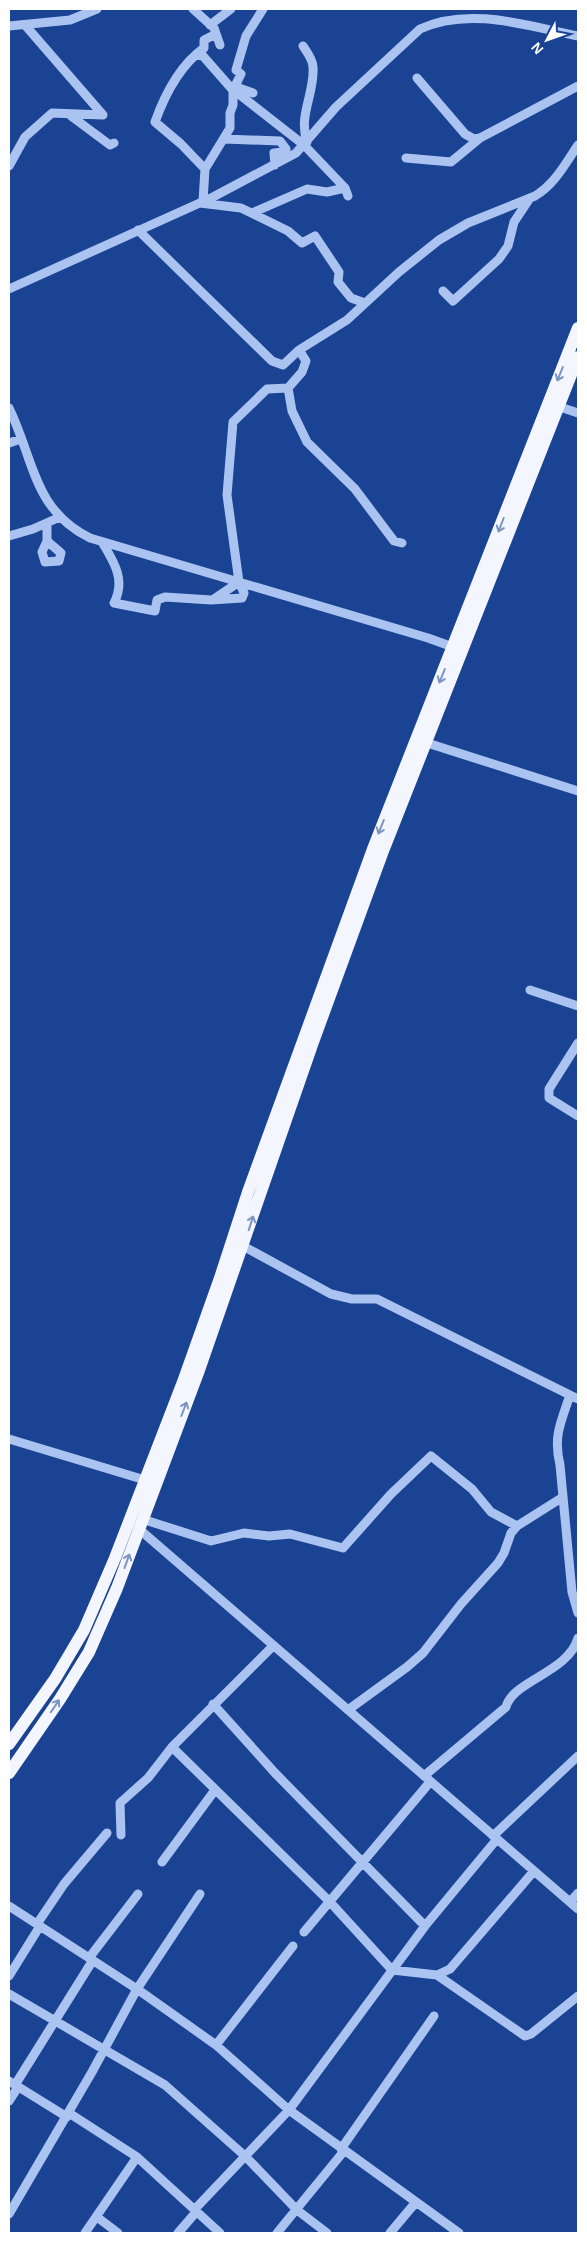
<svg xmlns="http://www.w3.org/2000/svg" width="587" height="2242" viewBox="0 0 587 2242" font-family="Helvetica,sans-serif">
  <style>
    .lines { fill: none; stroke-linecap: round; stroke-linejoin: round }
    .minor { stroke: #aac3f0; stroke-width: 9 }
    .major { stroke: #f3f6ff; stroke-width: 12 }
    .oneway { stroke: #7c94c4 }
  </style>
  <rect width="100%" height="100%" fill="#1a4393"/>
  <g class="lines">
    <path class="minor" d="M193,9L214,28L220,45
      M210,25L231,9
      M9,26L70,20L97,9
      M303,46C307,52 313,60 313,67C315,93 298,115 307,142
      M197,54L203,56L231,88L234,86
      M417,78L465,134L474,139L480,138L578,86
      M231,88L304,145L345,188
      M253,93L239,88L236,84L241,74L236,70L246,36L263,9
      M71,116L110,145L114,143
      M224,139L280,141L286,149L282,152L274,153L275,165
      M406,158L451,162L480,138
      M9,166L25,137L52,113L103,115L25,25
      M205,169L230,128V113L233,105V90
      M203,201L205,169L181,144L155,122C165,94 179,66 204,48V40L216,34
      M200,203L241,208L288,231L302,243L315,236L339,272L338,282L351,298L365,303
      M252,213L307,189L327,192L345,188L348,196
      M138,230L272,361L283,365L299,350L347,320L399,272L439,240L468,223L535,196C555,184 565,164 578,145
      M9,289L213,197L296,153L336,107L420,29C469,6 528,26 578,36
      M443,291L453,301L499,259L508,246L514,222L530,198
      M299,350L306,361L302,372L288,388L292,411L307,442L355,489L394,541L402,543
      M554,405L578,413
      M9,408C34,459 33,510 90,538L428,638L453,647
      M9,443L21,439
      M47,523V541L42,552L45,562L59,561L61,553L47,541
      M9,536L33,529L60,517
      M102,542C114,562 126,580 114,603L155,611L157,600L165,597L211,600L242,598L244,593L239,582L227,495L233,422L267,389L288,388
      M214,599L239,582
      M421,741L578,791
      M530,990L578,1006
      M578,1043L549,1089V1098L578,1116
      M243,1246L331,1294L352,1299H377L578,1399
      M570,1395C561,1422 553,1436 560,1465L572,1592L578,1613
      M9,1439L145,1480
      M142,1519L211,1541L244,1533L269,1536L290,1534L343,1548L391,1494L431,1456L472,1489L491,1512L517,1526
      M139,1529L578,1909
      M213,1704L275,1773L425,1926
      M348,1710L407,1667L423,1653L461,1604L498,1563L504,1553L511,1533L517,1526L563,1497
      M172,1747L330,1902L392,1970L437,1975L450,1969L534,1871
      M424,1776L506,1707C512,1681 569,1672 578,1638
      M121,1835L120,1803L148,1778L172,1747L273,1646
      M493,1836L578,1756
      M162,1862L215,1790
      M570,1902L578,1893
      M9,1906L137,1989L216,2045L289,2110L459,2233
      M37,1924L64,1884L107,1833
      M304,1932L430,1782
      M89,1958L138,1894
      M437,1975L525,2036L531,2034L578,1996
      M9,1976L40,1926
      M9,1994L165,2085L245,2156L297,2210L327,2233
      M216,2045L293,1946
      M9,2081L67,2117
      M15,2085L93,1960
      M9,2101L18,2087
      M69,2113L137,2157L220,2233
      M341,2149L434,2016
      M195,2209L289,2110L425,1926L497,1839
      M9,2214L92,2072L137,1989L200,1894
      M97,2217L118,2233
      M85,2233L137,2157
      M178,2233L197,2211
      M277,2233L344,2151
      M390,2233L416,2202"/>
    <path class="major" d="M9,1744L55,1679L84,1630L115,1558L183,1382L220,1278L248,1192L373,849L578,328
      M9,1773L60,1699L89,1652L117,1588L198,1373L313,1042L383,851L578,357"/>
  </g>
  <defs><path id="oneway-shaft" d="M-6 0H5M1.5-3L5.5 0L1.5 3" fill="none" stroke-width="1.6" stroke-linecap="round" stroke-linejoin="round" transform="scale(1.25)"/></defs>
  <g class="oneway">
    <use href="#oneway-shaft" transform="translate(560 374) rotate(112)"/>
    <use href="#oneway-shaft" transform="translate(501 525) rotate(111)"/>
    <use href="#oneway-shaft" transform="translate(442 676) rotate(112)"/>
    <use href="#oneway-shaft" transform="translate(381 827) rotate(112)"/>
    <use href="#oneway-shaft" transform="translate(251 1223) rotate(-72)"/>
    <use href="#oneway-shaft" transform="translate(184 1409) rotate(-69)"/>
    <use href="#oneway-shaft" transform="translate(127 1561) rotate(-70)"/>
    <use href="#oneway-shaft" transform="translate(55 1706) rotate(-56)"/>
  </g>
  <rect width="587" height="2242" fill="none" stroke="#ffffff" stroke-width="20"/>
  <g transform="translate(547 40) rotate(229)" stroke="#1a4393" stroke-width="4" paint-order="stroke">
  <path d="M0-4L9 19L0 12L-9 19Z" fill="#ffffff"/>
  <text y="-8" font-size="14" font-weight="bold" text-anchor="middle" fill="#ffffff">N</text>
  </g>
</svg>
